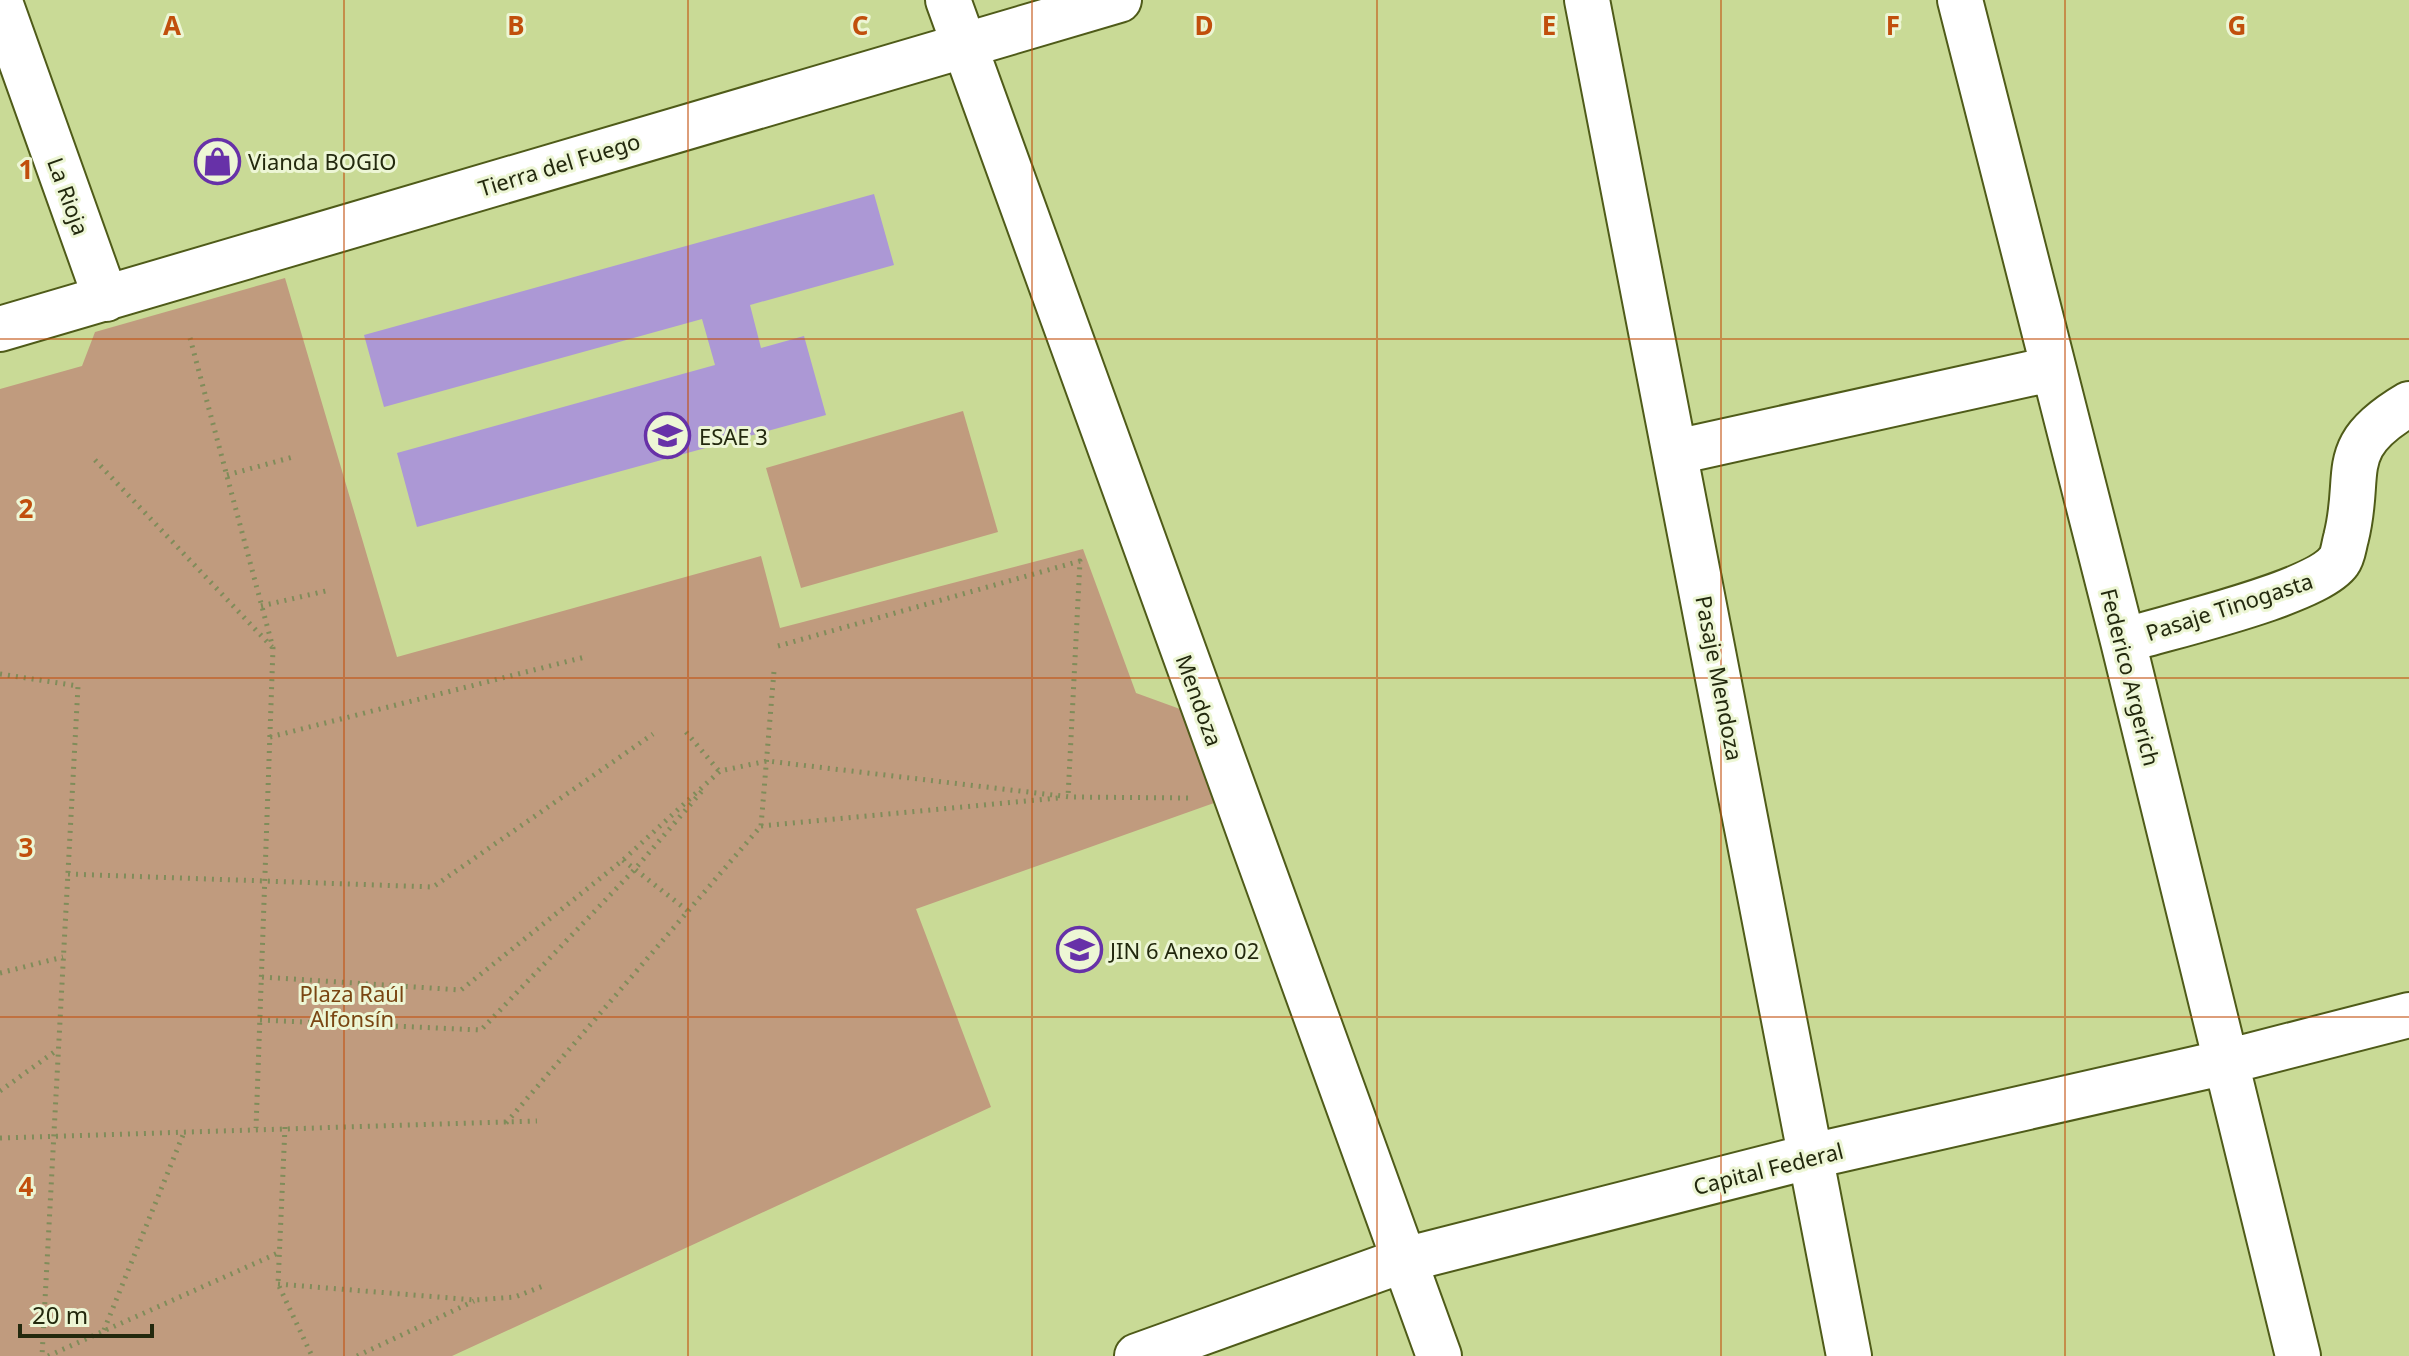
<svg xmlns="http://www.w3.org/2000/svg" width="2409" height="1356" viewBox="0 0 2409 1356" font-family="'Noto Sans',sans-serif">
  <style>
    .green { fill: #c09b7e }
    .building { fill: #ac98d5 }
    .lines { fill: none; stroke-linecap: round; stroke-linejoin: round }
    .minor-casing { stroke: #4f5b19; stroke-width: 48 }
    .path { stroke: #808c5a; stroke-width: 5; stroke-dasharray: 2 6; stroke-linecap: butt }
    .minor { stroke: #fff; stroke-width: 44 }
    .grid { fill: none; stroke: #c14f0c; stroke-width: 2; stroke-opacity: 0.55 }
    .labels { text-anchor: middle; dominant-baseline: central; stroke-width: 6; stroke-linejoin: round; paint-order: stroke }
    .poi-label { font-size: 22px; fill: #23290e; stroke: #edf6d5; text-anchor: start }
    .street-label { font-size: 22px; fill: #23290e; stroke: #edf6d5 }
    .park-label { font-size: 22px; fill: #794512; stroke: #edf6d5 }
    .grid-label { font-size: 26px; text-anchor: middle; font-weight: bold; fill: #c14f0c; stroke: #edf6d5; stroke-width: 6; stroke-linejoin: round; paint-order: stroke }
  </style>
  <rect width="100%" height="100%" fill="#c9da96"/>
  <path class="green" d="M285,278L397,657L761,556L780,628L1083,549L1136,693L1180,709L1214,803L916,909L991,1107L452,1356H0V389L82,366L95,332Z
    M963,411L998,532L801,588L766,468Z"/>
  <path class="building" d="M874,194L894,265L750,305L761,348L804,336L826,415L417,527L397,453L715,365L702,319L384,407L364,335Z"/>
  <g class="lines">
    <defs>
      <path id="minor" d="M948,0L1439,1356
        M1587,0L1849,1356
        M1960,0L2123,641L2298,1356
        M0,2L106,299
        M0,329L1119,0
        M1676,452L2051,369
        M2123,641C2167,627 2316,594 2339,561C2343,556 2344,545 2346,538C2363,471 2334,448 2409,404
        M1137,1356L1404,1260L1812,1156L2226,1062L2409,1015"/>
    </defs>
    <use href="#minor" class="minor-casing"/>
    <path class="path" d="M190,338L273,648L256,1128
      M95,460L272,647
      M227,475L293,457
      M261,606L330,590
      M778,646L1080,561L1068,797
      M0,674L78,686L42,1356
      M686,732L719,771
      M270,737L585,657
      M761,826L1058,798
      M623,860L688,911
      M68,874L433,887L653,734
      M0,973L63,957
      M262,977L461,990L623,860L720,771L767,761L1070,797L1189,798
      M260,1020L481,1030L635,869L702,791
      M0,1091L57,1050
      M506,1123L761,826L774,671
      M285,1127L278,1284L312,1356
      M0,1138L537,1121
      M278,1284L475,1300L515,1297L543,1286
      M104,1330L185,1130
      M48,1356L278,1253
      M357,1356L474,1301"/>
    <use href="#minor" class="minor"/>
  </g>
  <path class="grid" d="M344,0V1356M688,0V1356M1032,0V1356M1377,0V1356M1721,0V1356M2065,0V1356M0,339H2409M0,678H2409M0,1017H2409"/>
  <defs>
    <symbol id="shop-ring" viewBox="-11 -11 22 22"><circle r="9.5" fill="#edf6d5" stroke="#6731a8" stroke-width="1.5"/><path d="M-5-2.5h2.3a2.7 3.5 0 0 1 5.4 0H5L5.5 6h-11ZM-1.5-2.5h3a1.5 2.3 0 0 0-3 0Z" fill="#6731a8"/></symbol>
    <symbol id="school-ring" viewBox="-11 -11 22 22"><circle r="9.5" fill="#edf6d5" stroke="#6731a8" stroke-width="1.5"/><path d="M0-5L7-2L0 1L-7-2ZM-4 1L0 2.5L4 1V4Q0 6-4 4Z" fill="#6731a8"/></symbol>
  </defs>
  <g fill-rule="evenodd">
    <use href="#shop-ring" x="192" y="136" width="51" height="51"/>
    <use href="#school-ring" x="642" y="410" width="51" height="51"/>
    <use href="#school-ring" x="1054" y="924" width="51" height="51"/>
  </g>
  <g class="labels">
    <g class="poi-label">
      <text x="248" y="161">Vianda BOGIO</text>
      <text x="699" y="436">ESAE 3</text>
      <text x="1110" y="950">JIN 6 Anexo 02</text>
    </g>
    <g class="street-label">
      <text transform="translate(559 164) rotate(-17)">Tierra del Fuego</text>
      <text transform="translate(69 196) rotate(70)">La Rioja</text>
      <text transform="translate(2229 606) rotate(-18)">Pasaje Tinogasta</text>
      <text transform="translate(2131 677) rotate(76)">Federico Argerich</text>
      <text transform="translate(1720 678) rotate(79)">Pasaje Mendoza</text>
      <text transform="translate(1200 700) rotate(70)">Mendoza</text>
      <text transform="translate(1768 1168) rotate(-14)">Capital Federal</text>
    </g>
    <g class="park-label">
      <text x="352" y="993">Plaza Raúl<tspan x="352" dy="25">Alfonsín</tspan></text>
    </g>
  </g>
  <g class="grid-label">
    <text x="172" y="35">A</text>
    <text x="516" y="35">B</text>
    <text x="860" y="35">C</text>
    <text x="1204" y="35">D</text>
    <text x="1549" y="35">E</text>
    <text x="1893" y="35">F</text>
    <text x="2237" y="35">G</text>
    <text x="26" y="179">1</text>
    <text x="26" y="518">2</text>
    <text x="26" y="857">3</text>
    <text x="26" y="1196">4</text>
  </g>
  <path d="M20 1324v12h132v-12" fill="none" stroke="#23290e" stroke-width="4"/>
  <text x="32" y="1324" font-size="24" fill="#23290e" stroke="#edf6d5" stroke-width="6" paint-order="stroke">20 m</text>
</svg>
